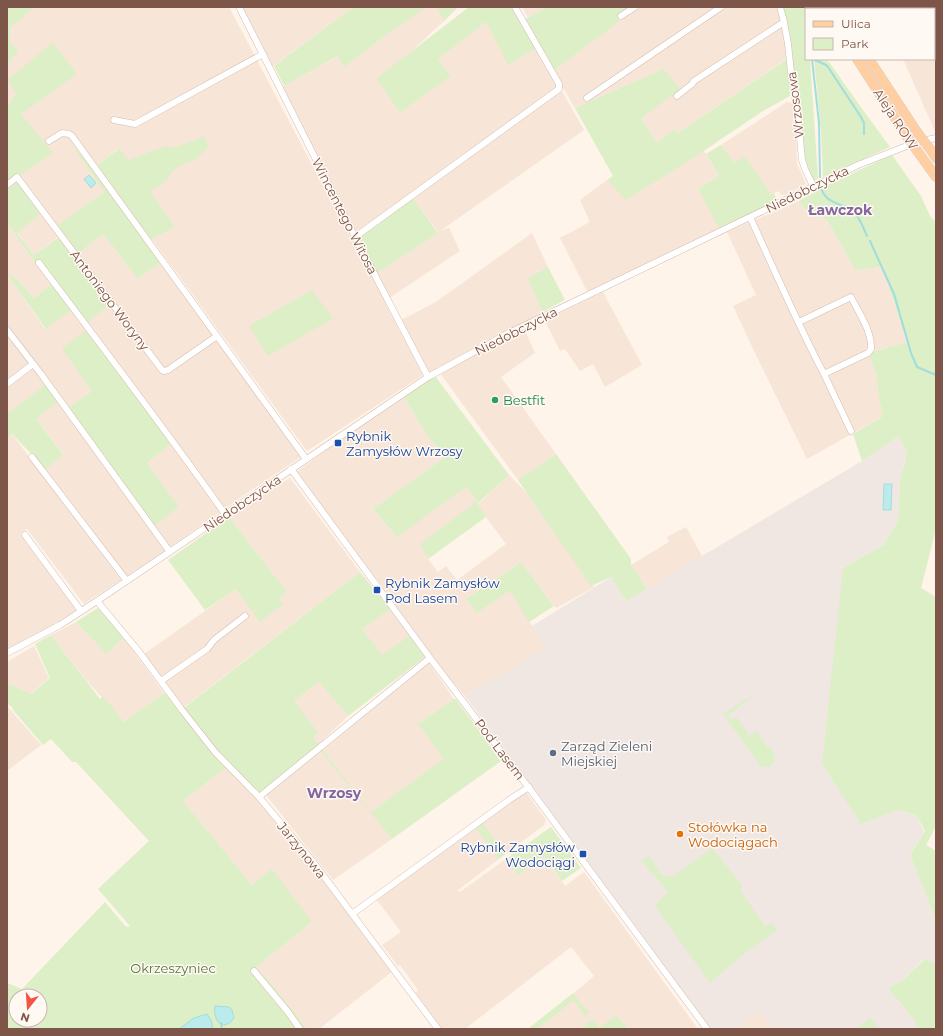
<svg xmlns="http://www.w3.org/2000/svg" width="943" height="1036" viewBox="0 0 943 1036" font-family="Montserrat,sans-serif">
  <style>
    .residential { fill: #f7e5d8 }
    .industrial { fill: #f0e7e3 }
    .green { fill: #dcefc6; fill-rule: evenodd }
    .water { fill: #bcebeb; stroke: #a1ddde }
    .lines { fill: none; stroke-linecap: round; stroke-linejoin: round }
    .stream { stroke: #a1ddde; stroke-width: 2 }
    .minor-casing { stroke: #d5bcb0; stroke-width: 7 }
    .primary-casing { stroke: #dbcfcc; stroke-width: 10 }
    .minor { stroke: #fff; stroke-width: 6 }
    .primary { stroke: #ffcfa1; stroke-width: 9 }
    .primary-bridge-casing { stroke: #dbcfcc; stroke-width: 10; stroke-linecap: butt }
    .primary-bridge { stroke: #ffcfa1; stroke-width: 9 }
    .leisure-dot { fill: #2e9e5b; stroke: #fff9f3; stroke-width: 1.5 }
    .transit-dot { fill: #1a4fb4; stroke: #fff9f3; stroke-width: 1.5 }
    .service-dot { fill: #5c6f8a; stroke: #fff9f3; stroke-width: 1.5 }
    .food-dot { fill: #e8710a; stroke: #fff9f3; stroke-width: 1.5 }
    .labels { text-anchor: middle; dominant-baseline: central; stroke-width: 3; stroke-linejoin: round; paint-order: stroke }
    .street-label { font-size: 13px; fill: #7e5549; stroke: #fff9f3 }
    .leisure-label { font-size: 13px; fill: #27864d; stroke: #fff9f3; text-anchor: start }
    .transit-label { font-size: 13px; fill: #164399; stroke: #fff9f3; text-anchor: start }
    .service-label { font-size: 13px; fill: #4e5e75; stroke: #fff9f3; text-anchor: start }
    .food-label { font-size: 13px; fill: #c56008; stroke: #fff9f3; text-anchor: start }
    .park-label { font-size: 13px; fill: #55773b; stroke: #fff9f3 }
    .neighbourhood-label { font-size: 14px; font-weight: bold; fill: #8466a0; stroke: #fff9f3 }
  </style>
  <rect width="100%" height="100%" fill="#fef4ea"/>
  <path class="residential" d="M7,7H229L371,277L438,232L412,197L358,239L280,88L339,56L345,66L386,35L427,7H436L444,21L404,58L378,78L400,113L451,76L438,59L486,22L537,47L584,130L440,231L449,228L460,251L391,297L385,303L423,375L307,451L152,239L175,227L118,148L94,168L72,144L104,192L58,226L63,233L34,255L17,232L40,213L14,179L52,153L21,114L16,93L7,107Z
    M238,7H353L269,69Z
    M522,7H546L528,18Z
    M638,7H778L789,57L678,133L675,129L657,143L641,118L663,69L575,108L553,71Z
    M936,15V134L903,59H934V16Z
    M787,102L792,103L795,116L797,164L806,184L787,194L781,195L779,191L771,194L744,157L735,163L721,145Z
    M704,151L719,176L698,189L721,231L588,293L560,238L590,222L580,200L607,180L626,199Z
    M799,201L808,213L827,220L855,270L882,267L907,342L868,353L876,374L882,417L807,459L753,349L733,306L756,295L727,232Z
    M7,223L51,285L34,298L16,278L7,273Z
    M532,233L548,267L528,278L544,316L545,320L603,292L642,365L605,387L593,364L580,371L565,349L560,351L545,321L525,331L535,353L501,377L556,454L518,480L437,369L427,375L401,320L436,302Z
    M103,234L138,279L160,263L301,457L256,487L170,547L154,526L179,507L147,463L172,443L87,324L78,254Z
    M7,274L45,329L72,309L87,330L92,391L68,408L7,328Z
    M7,334L46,384L7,414Z
    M403,396L428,436L445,457L373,509L396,536L466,487L477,501L428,559L438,572L446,566L457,580L506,544L477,505L509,475L526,492L594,587L556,608L521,562L466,599L477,613L510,591L546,648L465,696L434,660L410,635L382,656L362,629L396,604L328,516L296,472Z
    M58,402L167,550L127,576L46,469L63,453L36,419Z
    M12,434L121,580L84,604L27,529L20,534L76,610L47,629L7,650V438Z
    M290,478L360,572L184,707L144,654L236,589L283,603L278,599L287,592L229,517Z
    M686,527L702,556L647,589L631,565L669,542L667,537Z
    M76,622L106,654L124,638L164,693L124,722L86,680L51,635Z
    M34,646L49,678L29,695L7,685V662Z
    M429,663L454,699L418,724L445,759L371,812L392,839L333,880L266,795L320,750L355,792L323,750Z
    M319,682L348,716L318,745L312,737L316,734L294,701Z
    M7,706L41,745L7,771Z
    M225,768L244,785L259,802L313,867L393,971L319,1029H306L298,1016L282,997L272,984L256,967L312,922L252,885L183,801Z
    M526,792L546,820L544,825L458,890L460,892L506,859L518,875L544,856L565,886L584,872L698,1029H629L616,1015L600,1029L593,1019L580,1029H528L574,993L594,976L571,947L465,1029H442L416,993L418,990L400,965L398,966L382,945L401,932L376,899L483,823L514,799L515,800Z
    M759,1011L775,1029H737Z"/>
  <path class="industrial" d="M899,436L907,451L900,481L898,520L884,545L843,568L861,824L898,810L916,815L924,832L910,855L936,921V964L924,959L903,980L888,988L916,1022L915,1029H879L870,1017L856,1029H775L759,1011L737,1029H707L651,947L465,696L545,648L532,626L611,577L626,601L862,461Z"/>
  <path class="green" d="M7,7H35L10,27V42L18,50L7,65Z
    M353,7H427L386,35L344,67L338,56L284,86L274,66Z
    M436,7H458L444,21Z
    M469,7H514L526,19L546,7H630L617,16L620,21L553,71L526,20L524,21L537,47L508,65L486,22L438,59L451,76L400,113L377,78Z
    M782,7H805L806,9V59H810L818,179L813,181L804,162L797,90L789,38Z
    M894,7H936V15L934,16V9H894Z
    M53,43L77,74L21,114L53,153L7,184V107L16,93L7,80Z
    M787,59L790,96L763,111L696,156L626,200L607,180L613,176L575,108L663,69L681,89L641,118L657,143L675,129L678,133Z
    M814,59H823L829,62L858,103L890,147L823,177L821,131Z
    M204,136L208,147L198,157L191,162L183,164L175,169L164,183L150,191L175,227L152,239L147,244L160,263L138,279L103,234L78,254L57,226L104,192L69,141L94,168L119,148L128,160L166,146L172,148L195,140Z
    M721,145L735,163L744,156L771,194L774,193L777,201L719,228L698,189L719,176L706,154Z
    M892,155L921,196L930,216L936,222V529L921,588L936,597V826L926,845L936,851V921L910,855L925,831L916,815L898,810L861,824L822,764L843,568L884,545L898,520L900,481L907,452L899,436L862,461L853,434L882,417L876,374L869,356L872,352L907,342L882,267L855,270L827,220L808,213L799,201L831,183Z
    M17,182L41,213L17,233L34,255L59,237L109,304L87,324L172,443L147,463L179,507L154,526L68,408L92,391L62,349L87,330L72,309L46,329L7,274V273L16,278L34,298L51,285L7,223V190Z
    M412,197L438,233L371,277L354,245L358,239Z
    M548,267L565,300L542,312L528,278Z
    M312,290L333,318L268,356L249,326Z
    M435,376L509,475L477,504L490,522L486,517L428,559L420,544L477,501L466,487L397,537L373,509L445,457L428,436L403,396Z
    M46,384L58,402L36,419L63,454L46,469L12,434L7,438V414Z
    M556,454L631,559V565L647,589L626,601L611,577L591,586L518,480Z
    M229,517L287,592L279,598L283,604L260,622L236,589L205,610L168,560Z
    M521,562L554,606L529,622L510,591L477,613L466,599Z
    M360,572L390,609L362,629L382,655L410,635L425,657L348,716L319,682L294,701L318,733L313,737L371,812L444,759L418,724L454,699H456L501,761L392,839L320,750L266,795L259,802L225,768L183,801L252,885L272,869L312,922L256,967L272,984L282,997L298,1016L306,1029H7V983L22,989L105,902L126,927L130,926L98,889L149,841L76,762H72L51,739L43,745L12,709L13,708L7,703V683L31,694L50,678L35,644L51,635L100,699L103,696L124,722L164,693L185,707ZM16,996H40V1020H16Z
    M98,608L124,638L106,654L76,622Z
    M751,696L752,697L727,716L731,720L736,717L750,736L757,731L768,748L771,747C775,755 777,760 770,767H763L760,765L723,714Z
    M483,823L505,854L498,859L476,828Z
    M551,827L581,868L562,881L544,856L518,875L506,859Z
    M712,848L742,885L740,890L765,926L772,923L777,930L746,952L710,983L655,906L668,892L641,860L649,856L662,875L672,877Z
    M925,959L936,964V1029H915L916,1022L888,988L903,980Z
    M573,993L589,1013L585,1017L574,1000L539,1028L540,1029H528Z
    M616,1015L629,1029H580L593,1019L600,1028Z
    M870,1017L879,1029H856Z"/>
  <path class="water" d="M89,175L96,183L91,188L84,179Z
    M884,484H892L891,510H883Z
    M215,1006L229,1007L232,1010L234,1018C231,1022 229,1024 224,1025L221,1023H219C215,1018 214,1012 215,1006Z
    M207,1014L211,1020L213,1029H179L194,1018Z"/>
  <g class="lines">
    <path class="stream" d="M812,59L819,123L820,177
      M813,59L826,65L828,67L861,117L864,123V134
      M821,187C825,205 843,202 855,213C860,219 864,229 867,236
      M870,241L894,294L911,353L917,367L936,375
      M221,1023L222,1029"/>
    <defs>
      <path id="minor" d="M239,7L355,237L428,377
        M780,7L784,22L788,44L791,72L798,117L802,160L805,169L813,186
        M621,16L635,7
        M677,96L692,84L694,81L784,22
        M587,98L721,7
        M114,120L135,124L263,54
        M49,141L62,133L69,134L72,136L306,459
        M7,185L17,177L162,370L164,371L168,370L217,336
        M750,217C774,269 797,323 824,374L868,353L871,349C872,331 859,313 851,297L799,322
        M355,237L559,89V84L515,7
        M39,263C102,346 165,429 225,514
        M7,330L41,374L170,552
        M824,374L851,431
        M7,384L33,364
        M32,457L127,581
        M291,469L430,658L532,792L707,1029
        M25,535L81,611
        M97,601L140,653L182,710L215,752L259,797L314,863L438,1029
        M7,653L60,625L97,601L428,377L509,333L858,165L917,142L936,138
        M161,681L207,649L214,640L245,616
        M259,797L430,658
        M352,914L509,800L529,787
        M254,971L288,1012L300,1029"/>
      <path id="primary" d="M823,7L825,9
        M836,7L837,9
        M857,59L906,135
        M869,59L917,132
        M930,149L936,158
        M918,152L936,177"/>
    </defs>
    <use href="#minor" class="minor-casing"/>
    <use href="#primary" class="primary-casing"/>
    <use href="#minor" class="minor"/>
    <use href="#primary" class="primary"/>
    <defs>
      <path id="primary-bridge" d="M917,132L930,149
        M906,135L918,152"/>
    </defs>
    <use href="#primary-bridge" class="primary-bridge-casing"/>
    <use href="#primary-bridge" class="primary-bridge"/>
  </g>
  <circle class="leisure-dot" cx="495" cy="400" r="4"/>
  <g class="transit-dot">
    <rect x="334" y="439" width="8" height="8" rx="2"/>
    <rect x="373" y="586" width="8" height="8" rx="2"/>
    <rect x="579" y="850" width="8" height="8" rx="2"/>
  </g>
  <circle class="service-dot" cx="553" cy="753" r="4"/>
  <circle class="food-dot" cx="680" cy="834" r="4"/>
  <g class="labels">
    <g class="street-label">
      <text transform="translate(795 105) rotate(-97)">Wrzosowa</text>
      <text transform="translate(896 119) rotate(57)">Aleja ROW</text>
      <text transform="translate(807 189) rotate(-26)">Niedobczycka</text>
      <text transform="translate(345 216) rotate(63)">Wincentego Witosa</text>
      <text transform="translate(110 300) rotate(53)">Antoniego Woryny</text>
      <text transform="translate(516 331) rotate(-27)">Niedobczycka</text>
      <text transform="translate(242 503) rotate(-34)">Niedobczycka</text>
      <text transform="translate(500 749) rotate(53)">Pod Lasem</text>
      <text transform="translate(302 850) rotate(51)">Jarzynowa</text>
    </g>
    <g class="leisure-label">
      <text x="503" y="400">Bestfit</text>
    </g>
    <g class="transit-label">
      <text x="346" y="436">Rybnik<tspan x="346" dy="15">Zamysłów Wrzosy</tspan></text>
      <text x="385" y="583">Rybnik Zamysłów<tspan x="385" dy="15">Pod Lasem</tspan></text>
      <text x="575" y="847" text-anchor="end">Rybnik Zamysłów<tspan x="575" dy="15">Wodociągi</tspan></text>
    </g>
    <g class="service-label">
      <text x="561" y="746">Zarząd Zieleni<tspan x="561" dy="15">Miejskiej</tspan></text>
    </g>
    <g class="food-label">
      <text x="688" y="827">Stołówka na<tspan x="688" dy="15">Wodociągach</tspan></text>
    </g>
    <g class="park-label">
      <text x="173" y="968">Okrzeszyniec</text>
    </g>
    <g class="neighbourhood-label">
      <text x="840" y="210">Ławczok</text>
      <text x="334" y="793">Wrzosy</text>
    </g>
  </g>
  <rect width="943" height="1036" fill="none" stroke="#7e5549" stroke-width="16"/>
  <rect x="805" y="8" width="130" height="52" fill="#fff9f3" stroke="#cbb7af"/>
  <rect x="813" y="21" width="20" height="6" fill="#ffcfa1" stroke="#cbb7af"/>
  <text x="841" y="28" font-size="12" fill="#7e5549">Ulica</text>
  <rect x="813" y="38" width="20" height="12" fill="#dcefc6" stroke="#cbb7af"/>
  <text x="841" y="48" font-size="12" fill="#7e5549">Park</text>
  <g transform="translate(28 1008) rotate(197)"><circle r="19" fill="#fff9f3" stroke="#cbb7af"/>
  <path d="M0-3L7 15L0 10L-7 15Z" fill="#f35445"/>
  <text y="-6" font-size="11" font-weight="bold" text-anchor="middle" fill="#7e5549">N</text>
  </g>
</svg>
